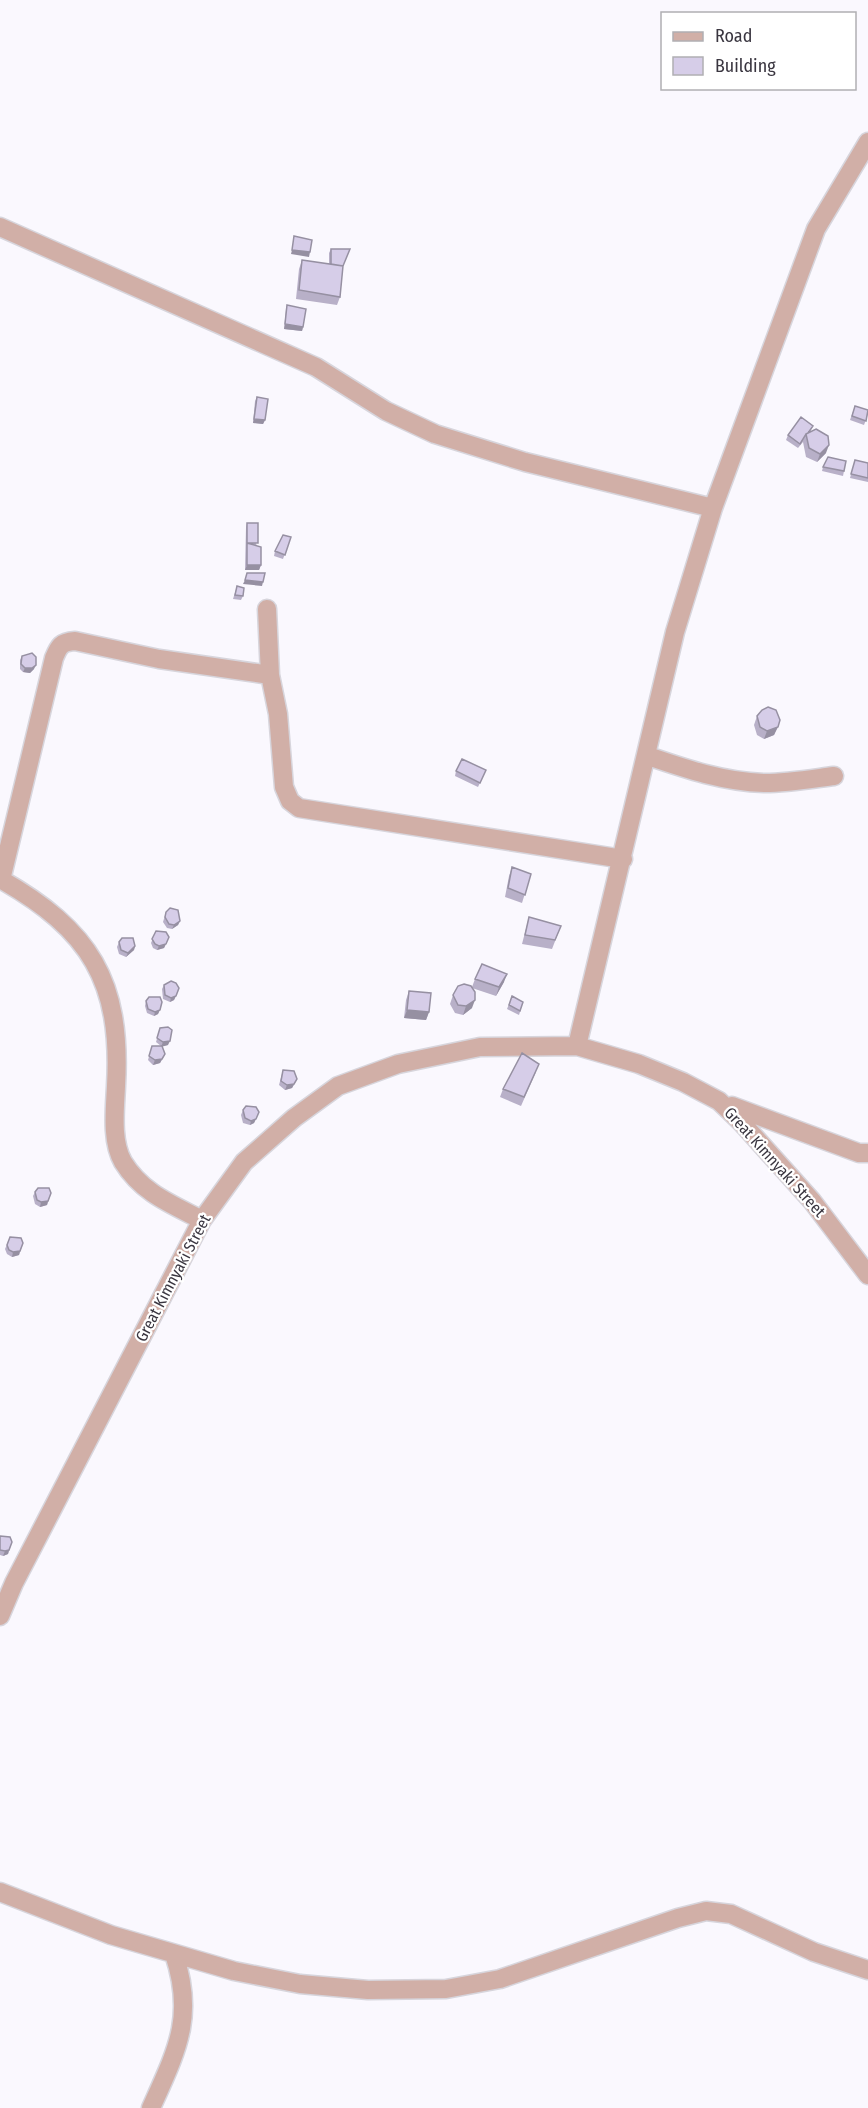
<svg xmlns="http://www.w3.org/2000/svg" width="868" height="2108" viewBox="0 0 868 2108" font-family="'Fira Sans Condensed',sans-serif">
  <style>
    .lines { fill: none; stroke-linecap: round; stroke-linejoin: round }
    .minor-casing { stroke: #d7d5dc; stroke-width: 21 }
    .minor { stroke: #d1afa7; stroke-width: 18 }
    .wall { fill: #b8b0c8 }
    .shaded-wall { fill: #9690a2 }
    .building { fill: #d6cde8; stroke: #9690a2; stroke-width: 1.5 }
    .labels { text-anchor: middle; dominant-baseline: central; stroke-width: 4.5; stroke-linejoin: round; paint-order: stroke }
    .street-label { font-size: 16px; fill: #3a3640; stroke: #fff }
  </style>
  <rect width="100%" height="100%" fill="#faf8fe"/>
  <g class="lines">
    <defs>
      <path id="minor" d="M0,227L316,367L386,411L435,434L525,462L713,508
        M267,609L270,675L278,714L284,787L290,801L299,808L623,859
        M648,756C686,769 724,782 765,783C788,783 811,779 834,776
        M0,879C90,930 122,981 116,1086C115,1109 111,1141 123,1162C142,1193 171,1204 202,1220
        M1,880L54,658C59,646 61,642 75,641L159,659L270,675
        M577,1046L675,632L713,508L816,229L868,142
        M732,1106L859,1153H868
        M0,1616L14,1583L202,1220L244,1162L294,1118L338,1086L398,1064L480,1047L577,1046L639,1064L683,1082L719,1101L742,1123L812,1201L868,1275
        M0,1892L111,1935L234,1971L300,1984L368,1990L446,1989L500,1979L678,1918L706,1911L731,1914L814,1952L868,1970
        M151,2108C177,2050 195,2017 174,1954"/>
    </defs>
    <use href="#minor" class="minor-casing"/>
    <use href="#minor" class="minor"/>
  </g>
  <path class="wall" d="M331,249L343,266L340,297L337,305L296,299L299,269L302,260L329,264V253Z
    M287,305L303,327L302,331L284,329L286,309Z
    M257,397L265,420L263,424L253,423L255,401Z
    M855,406L868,414L864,425L850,420Z
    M813,426L810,432L826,453L817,462L806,457L803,442L798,448L786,440L788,435Z
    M855,460L868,463V482L850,478Z
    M823,467L844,471L843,476L822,471Z
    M247,523L257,546L261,565L259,570H245L246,527Z
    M291,537L283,559L274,556L275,551Z
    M237,586L243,596L241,600L233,599Z
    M22,656L34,669L30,673L23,672L20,669V660Z
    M757,716L780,720L774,735L764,739L757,735L754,725Z
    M486,770L478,787L455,776L456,771Z
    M512,867L531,874L522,903L505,897L509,876Z
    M166,912L180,921L178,925L172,929L167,928L163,922Z
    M529,917L561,926L552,949L522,944Z
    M156,931L169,937L164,948L157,950L153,948L151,943Z
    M119,942L135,946L134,950L126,957L119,954L117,947Z
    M475,979L504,982L496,996L472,988V1008L463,1015L455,1013L450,1004L453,995L472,987Z
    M164,985L179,988L174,1000L170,1002L163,999L162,989Z
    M409,991L429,1012L426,1020L404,1018L406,1000Z
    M512,996L523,1002L519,1015L507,1009Z
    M146,1001L162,1002L158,1014L154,1016L147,1013L145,1006Z
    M160,1028L168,1045L162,1046L163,1058L160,1063L153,1065L148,1060L152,1046H161L156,1042Z
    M283,1070L295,1083L292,1088L285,1090L279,1085Z
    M536,1072L521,1106L500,1097L503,1089Z
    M243,1110L259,1112L254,1123L250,1125L243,1123L241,1115Z
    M35,1192L51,1193L47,1205L40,1207L35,1204L33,1196Z
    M10,1237L23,1243L19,1255L12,1257L7,1254L5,1249Z
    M0,1536L12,1542L8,1554L3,1556L0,1555Z"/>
  <path class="shaded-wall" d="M292,250L310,252L309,257L291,254Z
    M285,324L303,327L302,331L284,329Z
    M254,419L265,420L263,424L253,423Z
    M829,445L826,453L817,462L820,454Z
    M247,565H261L259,570H245Z
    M245,580L263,582L262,586L243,584Z
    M36,665L34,669L30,673L23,672L25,668Z
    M778,727L774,735L764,739L767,731Z
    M180,921L178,925L172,929L174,925Z
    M166,944L164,948L157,950L159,946Z
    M135,946L134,950L126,957L128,953Z
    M507,974L504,982L496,996L499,987Z
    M176,996L174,1000L170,1002L171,998Z
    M475,1000L472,1008L463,1015L466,1006Z
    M160,1010L158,1014L154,1016L155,1012Z
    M407,1010L429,1012L426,1020L404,1018Z
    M170,1041L168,1045L161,1047L163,1042Z
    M165,1054L160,1063L153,1065L155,1060Z
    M297,1079L292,1088L285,1090L287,1085Z
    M256,1119L254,1123L250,1125L251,1121Z
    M48,1201L47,1205L40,1207L41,1202Z
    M20,1251L19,1255L12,1257L13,1252Z
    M9,1550L8,1554L3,1556L5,1551Z"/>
  <path class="building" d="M294,236L312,240L310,252L292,250Z
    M331,249H350L343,266L331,264Z
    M302,260L343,266L340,297L299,290Z
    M287,305L306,309L303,327L285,324Z
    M257,397L268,399L265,420L254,419Z
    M855,406L868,410L866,421L852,416Z
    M801,417L813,426L808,433L806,434L800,444L788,435Z
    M816,429L828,436L829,445L820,454L809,448L806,434Z
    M828,457L846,461L844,471L823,467Z
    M855,460L868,463V478L851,474Z
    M247,523H258V543H247L261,547V565H247Z
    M283,535L291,537L285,555L275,551Z
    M247,573H265L263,582L245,580Z
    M237,586L244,588L243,596L235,595Z
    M32,653L36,657V665L32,668H25L21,664L22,656Z
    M768,707L776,710L780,720L778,727L767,731L760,727L757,716L762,710Z
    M462,759L486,770L480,783L456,771Z
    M512,867L531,874L525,895L508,888Z
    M170,908L178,910L180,921L174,925L169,924L165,917L166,912Z
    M529,917L561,926L555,940L525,935Z
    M156,931L166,932L169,937L166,944L159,946L155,944L152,939Z
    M122,938H133L135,946L128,953L121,950L119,942Z
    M482,964L507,974L499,987L475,979Z
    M171,981L176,983L179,988L176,996L171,998L165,995L164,985Z
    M464,984L471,986L475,992V1000L466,1006L458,1005L453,995L458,986Z
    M409,991L431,993L429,1012L407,1010Z
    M512,996L523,1002L520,1011L509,1005Z
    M149,997H160L162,1002L160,1010L155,1012L148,1009L146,1001Z
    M168,1027L172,1030L170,1041L163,1042L157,1038L160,1028Z
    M152,1046H162L165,1054L162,1059L155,1060L149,1056Z
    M522,1053L539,1064L524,1097L503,1089Z
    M283,1070L294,1071L297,1079L294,1084L287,1085L281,1081Z
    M246,1106L256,1107L259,1112L256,1119L251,1121L245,1118L243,1110Z
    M38,1188H49L51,1193L48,1201L41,1202L37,1200L35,1192Z
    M10,1237L21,1238L23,1243L20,1251L13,1252L9,1250L7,1245Z
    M0,1536L10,1537L12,1542L9,1550L5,1551L0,1550Z"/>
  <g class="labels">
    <g class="street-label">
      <text transform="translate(775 1162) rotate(48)">Great Kimnyaki Street</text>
      <text transform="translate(173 1278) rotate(-62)">Great Kimnyaki Street</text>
    </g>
  </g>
  <rect x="661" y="12" width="195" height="78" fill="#ffffff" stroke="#b0afb3" stroke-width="1.5"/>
  <rect x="673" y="32" width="30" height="9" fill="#d1afa7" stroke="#b0afb3" stroke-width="1.5"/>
  <text x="715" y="42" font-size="18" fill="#3a3640">Road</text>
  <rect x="673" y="57" width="30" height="18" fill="#d6cde8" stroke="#b0afb3" stroke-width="1.5"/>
  <text x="715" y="72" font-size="18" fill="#3a3640">Building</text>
</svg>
